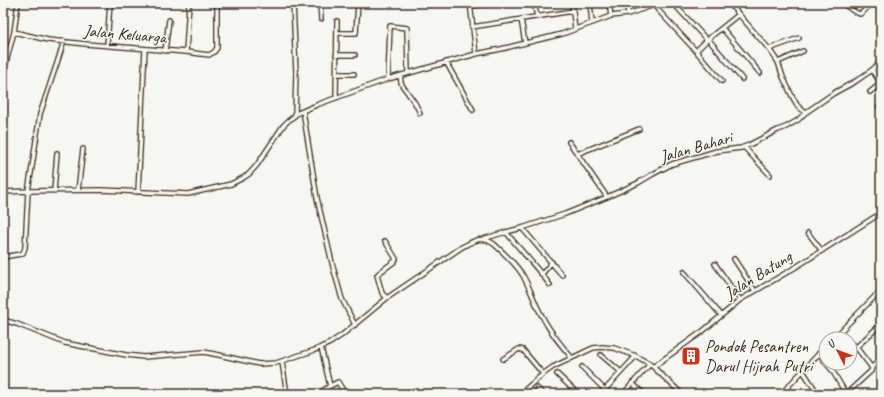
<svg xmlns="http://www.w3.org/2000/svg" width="884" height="397" viewBox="0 0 884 397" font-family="Caveat,sans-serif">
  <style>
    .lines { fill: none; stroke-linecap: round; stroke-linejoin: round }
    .street-casing { stroke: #3b2a1e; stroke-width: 6 }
    .street { stroke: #f6f6f2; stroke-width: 3.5 }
    .labels { text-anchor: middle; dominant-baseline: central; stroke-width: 3; stroke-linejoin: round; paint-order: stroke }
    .street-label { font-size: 17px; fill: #3b2a1e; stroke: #f6f6f2 }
    .poi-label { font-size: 17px; fill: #3b2a1e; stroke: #f6f6f2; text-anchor: start }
  </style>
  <rect width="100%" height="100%" fill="#f6f6f2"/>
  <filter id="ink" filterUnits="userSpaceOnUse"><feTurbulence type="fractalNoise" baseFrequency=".025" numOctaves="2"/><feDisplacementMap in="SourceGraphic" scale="8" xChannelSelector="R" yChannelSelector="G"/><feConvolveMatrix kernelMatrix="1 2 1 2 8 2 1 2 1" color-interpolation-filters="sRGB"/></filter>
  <g filter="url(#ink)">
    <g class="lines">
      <defs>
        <path id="street" d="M18,3L14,32L48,40L86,44L186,52L209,55L214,52L217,48V3
          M293,3L296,72L295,115
          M320,3L321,19
          M470,3L476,54
          M534,3L537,16
          M572,3L575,29
          M590,3L592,23
          M609,3L611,16
          M627,3L628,14
          M673,3L707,40
          M729,3L769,49L778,62L783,77L792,96L797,105L805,113
          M842,3L855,12L860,14L863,12L872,3
          M470,6L495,3
          M657,9L696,51L722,81
          M521,19L525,43
          M472,27L573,11
          M722,28L760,73
          M337,33H356L358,3
          M708,39L742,79
          M107,45L110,3
          M769,49L799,38
          M165,51L169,20
          M696,51L708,39L738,15
          M186,52L189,3
          M336,55H355
          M446,62L473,110
          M778,62L803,51
          M872,70L881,84
          M3,74L14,32
          M336,74H354
          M400,76L401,82L402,85L415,103L420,113
          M388,79L390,26L407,28L408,73
          M870,92L881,83
          M336,98L337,21
          M879,107L881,105
          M303,111L317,198L333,267L342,299L355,325
          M569,142L607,197
          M744,147L770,175
          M577,154L639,129
          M78,190L83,149
          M54,191L57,153
          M3,192L28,191L101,190L188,194L231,184L243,178L249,174L257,165L283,126L288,121L298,113L319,104L388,79L476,54L501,49L562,34L611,16L628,14L660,3
          M138,192L145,49
          M522,228L562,275
          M506,232C520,250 536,266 550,285
          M808,233L822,251
          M483,239L506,232L522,228L565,214L607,197L638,183L653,174L672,164L717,151L741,148L749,145L778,130L786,127L798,120L805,113L834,93L856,81L872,70L881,61
          M385,241L396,259L395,261L379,273L377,275L382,293L387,298
          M3,257L21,254L23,253L25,248L28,191L32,167L40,114L58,60L64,41
          M734,259L755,291
          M715,264L740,300
          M684,272L721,315
          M542,274L552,262
          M3,320L17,324L65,343L126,355L144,357L204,352L219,355L259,364L276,363L315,350L330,343L342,335L387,298L462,247C474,241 482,235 494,244C504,253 514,262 522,274C530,287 534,302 542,316C550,332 560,344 572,358
          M838,334L845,339
          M833,339L881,290
          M321,347L330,386L322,391L321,392L322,394
          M819,353L826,363
          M850,353L879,326L880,321L881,318
          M601,355L621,372
          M503,359L519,349L523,350L543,374
          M282,362L287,394
          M826,363L832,370L846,394
          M582,367L605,390
          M653,367L703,331L740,300L796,267L881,213
          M872,367L881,359
          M832,370L840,363
          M803,371L818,394
          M557,374L578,394
          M632,383L644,394
          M330,386L338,382L345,394
          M537,388L543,394
          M520,394L543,374L553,367L593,348L602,347L614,348L636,356L650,364L682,394
          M601,394L636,356
          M623,394L650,364
          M781,394L826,346
          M846,394L871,371L872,368L856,347L850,343
          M874,394L881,387"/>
      </defs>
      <use href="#street" class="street-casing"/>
      <use href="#street" class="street"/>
    </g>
  </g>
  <defs>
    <symbol id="building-square" viewBox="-11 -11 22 22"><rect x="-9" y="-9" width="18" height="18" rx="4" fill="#c8321e" stroke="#f6f6f2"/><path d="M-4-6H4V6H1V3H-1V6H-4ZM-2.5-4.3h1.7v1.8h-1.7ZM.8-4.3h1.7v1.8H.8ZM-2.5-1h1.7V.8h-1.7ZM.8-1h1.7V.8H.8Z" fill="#fff"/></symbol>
  </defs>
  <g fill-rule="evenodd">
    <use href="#building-square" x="680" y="345" width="22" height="22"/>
  </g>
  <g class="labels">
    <g class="street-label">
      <text transform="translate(125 34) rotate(5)">Jalan Keluarga</text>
      <text transform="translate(696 147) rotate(-16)">Jalan Bahari</text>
      <text transform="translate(758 275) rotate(-32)">Jalan Batung</text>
    </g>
    <g class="poi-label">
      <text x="705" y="346">Pondok Pesantren<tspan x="705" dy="20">Darul Hijrah Putri</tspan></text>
    </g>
  </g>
  <rect width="884" height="397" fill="none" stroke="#f6f6f2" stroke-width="16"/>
  <rect x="8" y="8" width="868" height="381" fill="none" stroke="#3b2a1e" stroke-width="1.5" filter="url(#ink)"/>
  <g transform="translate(838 351) rotate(312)"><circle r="19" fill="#f6f6f2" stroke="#aba49d"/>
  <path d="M0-3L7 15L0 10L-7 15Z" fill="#c8321e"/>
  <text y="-6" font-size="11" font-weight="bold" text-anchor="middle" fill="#3b2a1e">U</text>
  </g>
</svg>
